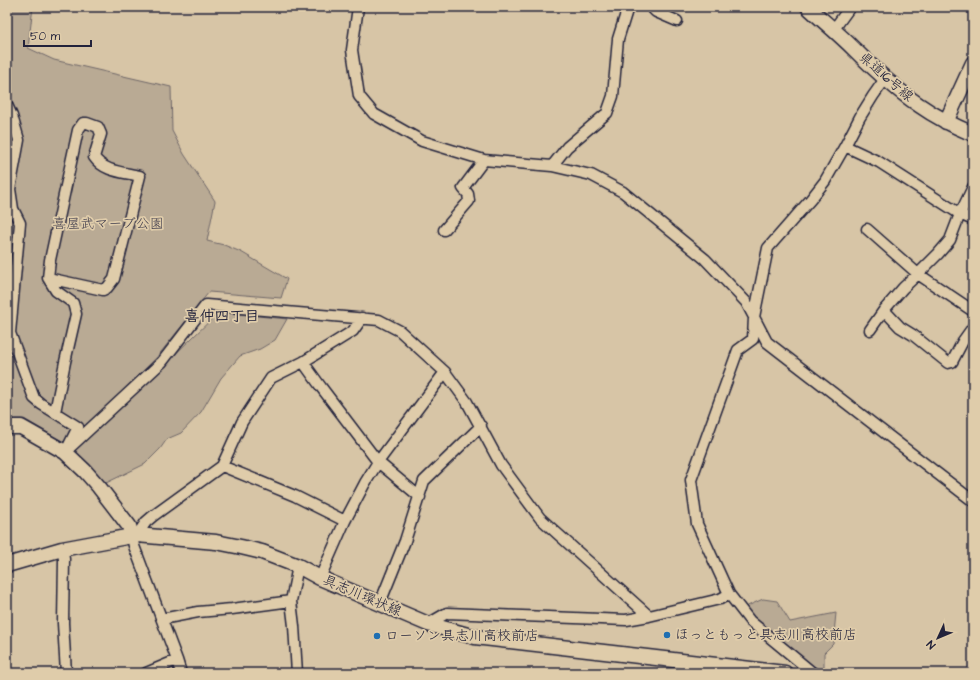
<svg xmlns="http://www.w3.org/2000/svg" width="980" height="680" viewBox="0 0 980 680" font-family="'Architects Daughter','Klee One',sans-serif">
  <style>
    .green { fill: #b9aa94; stroke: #6e6668 }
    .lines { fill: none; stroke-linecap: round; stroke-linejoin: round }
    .minor-casing { stroke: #22223b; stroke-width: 13 }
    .secondary-casing { stroke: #22223b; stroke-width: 17 }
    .minor { stroke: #dfccaa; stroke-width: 10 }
    .secondary { stroke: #dfccaa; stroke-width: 14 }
    .poi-dot { fill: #1f6fb2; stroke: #dfccaa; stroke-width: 1.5 }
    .labels { text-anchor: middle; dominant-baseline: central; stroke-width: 3.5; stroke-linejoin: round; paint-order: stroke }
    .street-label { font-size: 14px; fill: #22223b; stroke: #dfccaa }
    .park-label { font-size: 14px; fill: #403d4d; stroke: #dfccaa }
    .poi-label { font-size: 14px; fill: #22223b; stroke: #dfccaa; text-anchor: start }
    .neighbourhood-label { font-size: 15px; font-weight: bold; fill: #22223b; stroke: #dfccaa }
  </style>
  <rect width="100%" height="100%" fill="#d7c5a6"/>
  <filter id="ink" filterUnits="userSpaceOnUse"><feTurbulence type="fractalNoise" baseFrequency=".025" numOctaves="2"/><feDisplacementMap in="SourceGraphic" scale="8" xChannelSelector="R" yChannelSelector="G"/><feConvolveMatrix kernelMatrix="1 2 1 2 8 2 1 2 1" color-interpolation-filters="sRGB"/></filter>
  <g filter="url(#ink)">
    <path class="green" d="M7,7H33L28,48L54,60L171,87L172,131L184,154L215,201L207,241L224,245L241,252L287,279L281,298L209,292L157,357L78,435L67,444L24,419H7Z
      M219,312L287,319L275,340L260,349L240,356L221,378L201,412L181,433L167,439L160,449L145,464L102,485L73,449L165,364Z
      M763,599L777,601L790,622L836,613L833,644L824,653V673H813L741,609Z"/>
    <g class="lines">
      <defs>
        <path id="minor" d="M358,7L352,50L359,96L374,114L422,141L484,160L552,166L591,175L623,192L705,259L746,302L767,342L973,501
          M651,7L656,12L677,21
          M970,7L973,8
          M834,29L850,7
          M7,105L12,116L19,140L10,189L13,209L20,223L10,333L34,398L41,404L78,427L68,447
          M845,146L879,162L960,214L973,220
          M552,166L567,147L607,113L613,96L618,39L628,7
          M867,229L918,274L973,311
          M444,230L469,201L468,194L463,188L484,160
          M48,278L103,290L107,288L114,279L140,176C123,172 104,172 94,157L101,134L98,127L87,123H83L78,130L50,260L48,278L56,291L73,303L76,314L65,362L55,412
          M884,310L900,327L913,335L948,363L952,362L963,341L973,327
          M870,330L884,310L903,288L918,274L938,254L950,240L960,214L973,187
          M303,362L321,387L378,462L420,497
          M65,452L162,362L206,305L379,320L400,331L445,372L467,402L501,465L540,518L649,616
          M222,466L295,496L345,521
          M137,535L146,522L153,516L222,466L242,422L271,378L303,362L353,331L362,318
          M132,536L134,546L177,660L181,673
          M62,549L64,559L63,623L66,673
          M320,578L345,521L365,483L378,462L445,372
          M380,603L405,541L424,481L481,426
          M162,619L198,612L232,609L291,601
          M428,624L447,613L626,620L649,616L720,599L729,594
          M146,673L177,660
          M297,673L294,626L291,601L298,566
          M813,673L750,621L729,594L697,524L691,480L738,350L753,339L754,317L768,248L811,199L825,181L845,146L860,117L873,96L885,79"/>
        <path id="secondary" d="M808,7C823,21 839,34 854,49C874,69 895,89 919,105C936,117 954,126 973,134
          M946,122L973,63
          M7,427H21L65,452L85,471L99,487L129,526L132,536
          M7,565L62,549L137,535L216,542L241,547L262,552L298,566L320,578L428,624L475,637L785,673"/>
      </defs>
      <use href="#minor" class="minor-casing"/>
      <use href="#secondary" class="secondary-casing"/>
      <use href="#minor" class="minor"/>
      <use href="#secondary" class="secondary"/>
    </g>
  </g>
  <g class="poi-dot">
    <circle cx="667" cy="635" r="4"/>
    <circle cx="377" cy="636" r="4"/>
  </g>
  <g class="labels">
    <g class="street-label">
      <text transform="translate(886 77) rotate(41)">県道16号線</text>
      <text transform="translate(362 596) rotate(23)">具志川環状線</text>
    </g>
    <g class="park-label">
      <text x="108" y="224">喜屋武マーブ公園</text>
    </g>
    <g class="poi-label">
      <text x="675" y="635">ほっともっと具志川高校前店</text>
      <text x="385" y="636">ローソン具志川高校前店</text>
    </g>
    <g class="neighbourhood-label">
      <text x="222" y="316">喜仲四丁目</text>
    </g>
  </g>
  <rect width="980" height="680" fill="none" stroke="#dfccaa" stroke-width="24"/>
  <rect x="12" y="12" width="956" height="656" fill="none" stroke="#22223b" stroke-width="1.5" filter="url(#ink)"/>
  <g transform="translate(938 638) rotate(226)" stroke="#dfccaa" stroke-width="3" paint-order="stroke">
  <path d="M0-3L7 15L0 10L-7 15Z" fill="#22223b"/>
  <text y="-6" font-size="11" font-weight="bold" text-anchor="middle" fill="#22223b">N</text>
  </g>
  <path d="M24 40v6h67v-6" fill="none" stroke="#22223b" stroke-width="2"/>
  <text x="30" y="40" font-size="12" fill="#22223b" stroke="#dfccaa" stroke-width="3" paint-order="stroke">50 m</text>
</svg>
